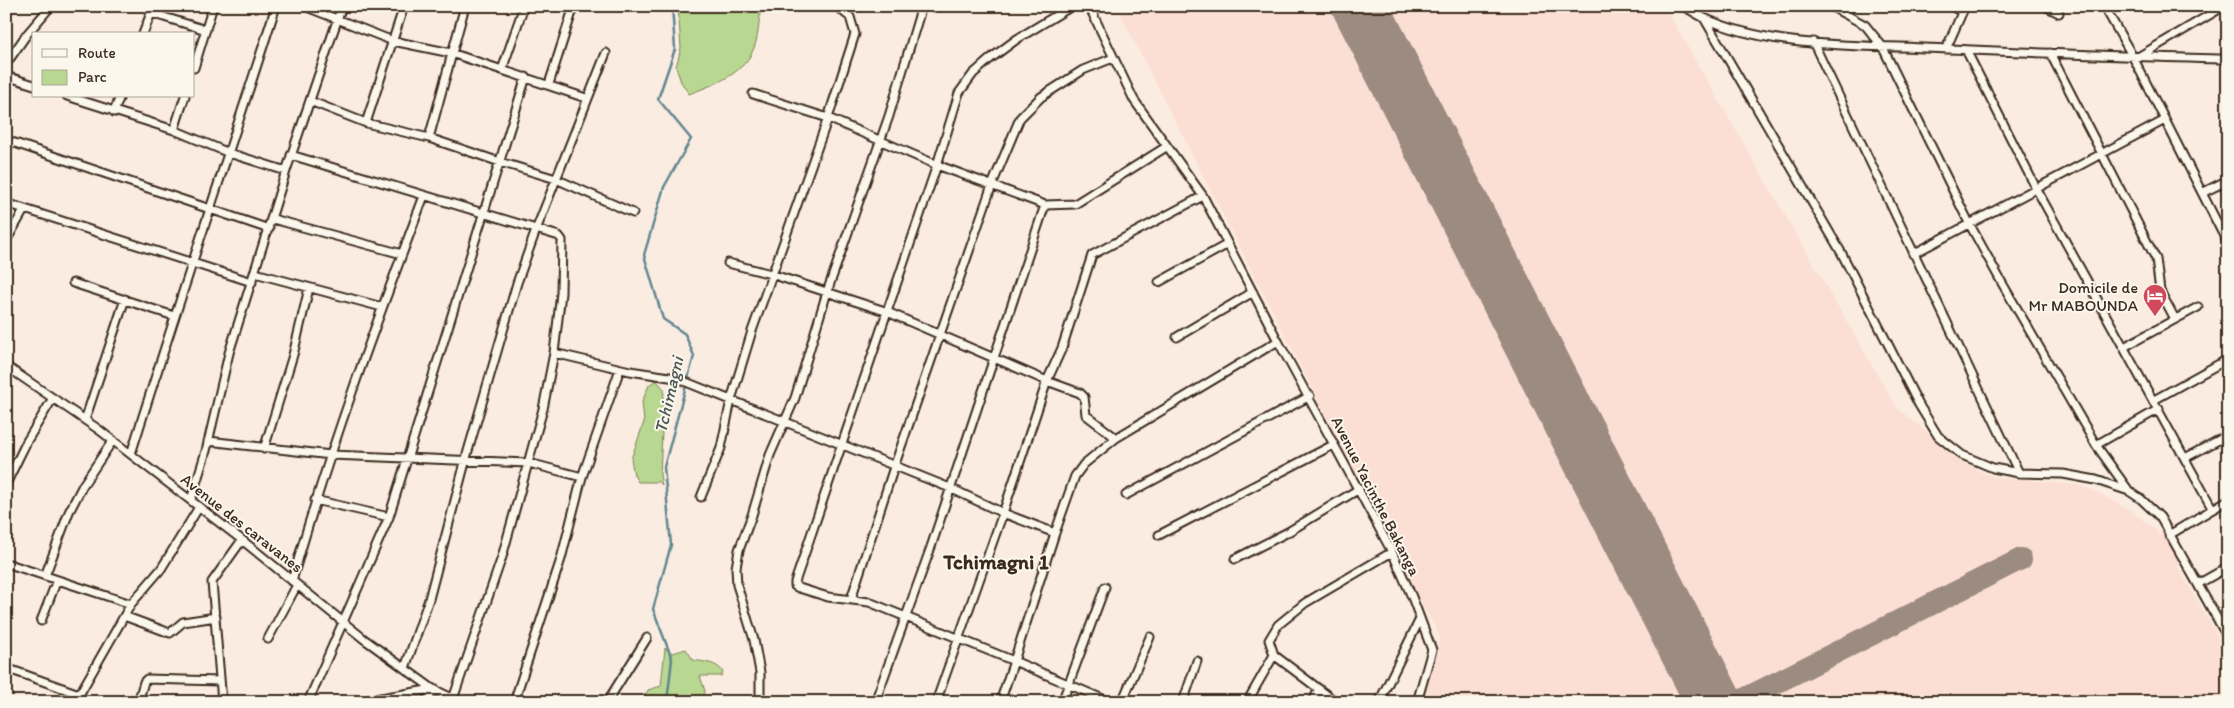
<svg xmlns="http://www.w3.org/2000/svg" width="2234" height="708" viewBox="0 0 2234 708" font-family="Itim,sans-serif">
  <style>
    .built { fill: #fcdfd4 }
    .green { fill: #b8d790; stroke: #7a8057 }
    .lines { fill: none; stroke-linecap: round; stroke-linejoin: round }
    .stream { stroke: #618690; stroke-width: 2.5 }
    .taxiway { stroke: #9b8b80; stroke-width: 22 }
    .runway { stroke: #9b8b80; stroke-width: 56 }
    .street-casing { stroke: #3b2a1e; stroke-width: 11 }
    .street { stroke: #fbf7ec; stroke-width: 7 }
    .labels { text-anchor: middle; dominant-baseline: central; stroke-width: 4; stroke-linejoin: round; paint-order: stroke }
    .poi-label { font-size: 16px; fill: #3b2a1e; stroke: #fbf7ec; text-anchor: end }
    .street-label { font-size: 16px; fill: #3b2a1e; stroke: #fbf7ec }
    .water-label { font-size: 18px; font-style: italic; fill: #4e5857; stroke: #fbf7ec }
    .district-label { font-size: 21px; font-weight: bold; fill: #3b2a1e; stroke: #fbf7ec }
  </style>
  <rect width="100%" height="100%" fill="#fbece1"/>
  <filter id="ink" filterUnits="userSpaceOnUse"><feTurbulence type="fractalNoise" baseFrequency=".02" numOctaves="2"/><feDisplacementMap in="SourceGraphic" scale="10" xChannelSelector="R" yChannelSelector="G"/><feConvolveMatrix kernelMatrix="1 2 1 2 8 2 1 2 1" color-interpolation-filters="sRGB"/></filter>
  <g filter="url(#ink)">
    <path class="built" d="M1116,6H1664L1897,408L1965,463L1990,476L2078,485L2095,491L2133,512L2155,529L2159,535L2164,532L2181,562L2177,565L2228,654V702H1421L1440,638Z"/>
    <path class="green" d="M678,6H761C759,19 759,33 755,45C746,74 715,84 689,94L681,82L676,67L681,48Z
      M656,380L664,389L660,475L662,485L659,482H638L634,475L631,459L644,422L642,402L649,385Z
      M665,648L673,653L686,649L693,660C703,662 717,662 723,672L721,676H700L705,691L702,702H641L648,690L661,686Z"/>
    <g class="lines">
      <path class="stream" d="M667,702L672,659L653,609L671,545L664,467L694,356L685,334L663,319L644,255L664,187L691,139L658,99L675,49L672,6"/>
      <path class="taxiway" d="M1738,702L2021,559"/>
      <path class="runway" d="M1360,6L1714,702"/>
      <defs>
        <path id="street" d="M304,6L393,41L451,53L586,98
          M1683,6L1704,18L1841,252L1919,405L1938,436L1962,455L1993,468L2019,473L2063,474L2096,480L2129,491L2141,499L2160,517L2228,638
          M1830,6L1865,25L1882,46L1970,225L2002,283L2096,445L2129,491
          M1951,6L1962,12
          M2045,6L2059,13
          M2104,6L2133,57L2228,244
          M1704,18C1770,48 1853,45 1924,48C2026,52 2127,57 2228,59
          M143,34L151,13L206,30
          M1813,42L2019,473
          M1946,49L1965,6
          M1966,50L2037,190L2212,508
          M2050,53L2156,259L2160,291L2175,319
          M2138,57L2216,11
          M6,64L27,34L51,6
          M194,68L213,6
          M502,70L524,6
          M6,76L34,85
          M549,84L574,6
          M753,94L828,118L937,165L1045,205L1075,204L1166,147
          M67,96L174,130L229,153L286,171
          M310,101L366,123L429,138L500,162L556,179L633,213
          M114,112L120,96
          M366,123L404,6
          M174,130L185,96
          M429,138L465,6
          M6,140L269,229
          M291,155L559,236L562,240L561,293L554,353L543,409L502,557L453,699
          M2202,193L2228,180
          M1203,196L1278,341
          M6,203L252,282
          M273,219L402,254
          M6,241L24,210
          M1913,254L2165,120
          M728,263L771,274L885,311L1047,381L1080,393L1084,397L1086,415L1116,438
          M255,273L382,307
          M1159,282L1228,244
          M73,283L174,316
          M1177,337L1253,292
          M2124,347L2198,307
          M554,353L630,371L676,378L950,488L1003,513L1047,381L1062,348L1092,255L1203,196L1134,100L1089,6
          M6,366L98,429L242,540L364,639L433,689L460,702
          M2154,400L2228,359
          M85,420L125,299
          M208,441L331,455L529,463L582,477
          M2096,445L2159,409
          M264,449L293,355L309,288
          M131,454C178,304 228,156 276,6
          M2185,458L2228,435
          M6,484L27,441L53,398
          M1126,495L1310,396
          M701,497L721,448L731,400L752,331L828,118L855,34L850,17L836,6
          M191,500L206,451L229,353L286,171L342,6
          M315,500L389,517
          M1055,533L1075,476L1084,464L1116,438L1278,341L1392,552L1412,597L1432,650L1417,702
          M1159,535L1333,445
          M2169,535L2228,500
          M1235,559L1288,532L1359,489
          M6,563L131,604
          M45,576L69,512L83,485L113,440
          M292,581C329,450 376,323 424,196
          M2198,584L2228,567
          M851,599L894,467L992,185L1020,118L1041,97L1083,70L1113,58
          M124,616L170,633L183,622L216,617
          M41,621L57,580
          M268,639L297,585
          M6,668L79,694
          M405,668L429,599L468,451L517,283L536,230L606,53
          M75,702L131,604L161,569L199,507
          M138,702L144,682L147,679L220,681
          M222,702L212,582L242,540
          M308,702L389,517L526,77
          M358,702L433,689
          M425,702L436,690
          M514,702L561,559L582,477L620,369
          M607,702L647,638
          M760,702V672L754,640L737,585L736,568L739,550L752,515L770,455L795,398L827,292L889,116L922,6
          M875,702L931,547L1045,205
          M936,702L1003,513L1055,533L1014,661L869,602L828,597L799,588L795,586V582L937,165L959,93L973,74L990,59L1017,39L1072,6
          M1000,702L1014,661L1110,702
          M1062,702L1105,587
          M1122,702L1150,637
          M1183,702L1197,661
          M1247,702L1274,655
          M1313,702L1318,690
          M1336,702L1274,655L1269,640L1278,625L1305,603L1392,552
          M1379,702L1420,619"/>
      </defs>
      <use href="#street" class="street-casing"/>
      <use href="#street" class="street"/>
    </g>
  </g>
  <defs>
    <symbol id="hotel-pin" viewBox="-11 -11 22 30"><path d="M0 17L-7.5 6A9.5 9.5 0 1 1 7.5 6Z" fill="#d1495b" stroke="#fbf7ec"/><path d="M-6-4.5h1.5V1H6V5H4.5V3h-9V5H-6ZM-4 0a1.8 1.8 0 1 1 3.6 0ZM.5 0V-2.5h3Q6-2.5 6 0Z" fill="#fff"/></symbol>
  </defs>
  <g fill-rule="evenodd">
    <use href="#hotel-pin" x="2141" y="282" width="28" height="38"/>
  </g>
  <g class="labels">
    <g class="poi-label">
      <text x="2138" y="287">Domicile de<tspan x="2138" dy="18">Mr MABOUNDA</tspan></text>
    </g>
    <g class="street-label">
      <text transform="translate(1376 496) rotate(63)">Avenue Yacinthe Bakanga</text>
      <text transform="translate(242 523) rotate(38)">Avenue des caravanes</text>
    </g>
    <g class="water-label">
      <text transform="translate(669 395) rotate(-77)">Tchimagni</text>
    </g>
    <g class="district-label">
      <text x="996" y="561">Tchimagni 1</text>
    </g>
  </g>
  <rect width="2234" height="708" fill="none" stroke="#fbf7ec" stroke-width="25"/>
  <rect x="12" y="12" width="2209" height="683" fill="none" stroke="#3b2a1e" stroke-width="2" filter="url(#ink)"/>
  <rect x="32" y="32" width="162" height="65" fill="#fbf7ec" stroke="#aea59a"/>
  <rect x="42" y="49" width="25" height="8" fill="#fbf7ec" stroke="#aea59a"/>
  <text x="78" y="58" font-size="15" fill="#3b2a1e">Route</text>
  <rect x="42" y="70" width="25" height="15" fill="#b8d790" stroke="#aea59a"/>
  <text x="78" y="82" font-size="15" fill="#3b2a1e">Parc</text>
</svg>
